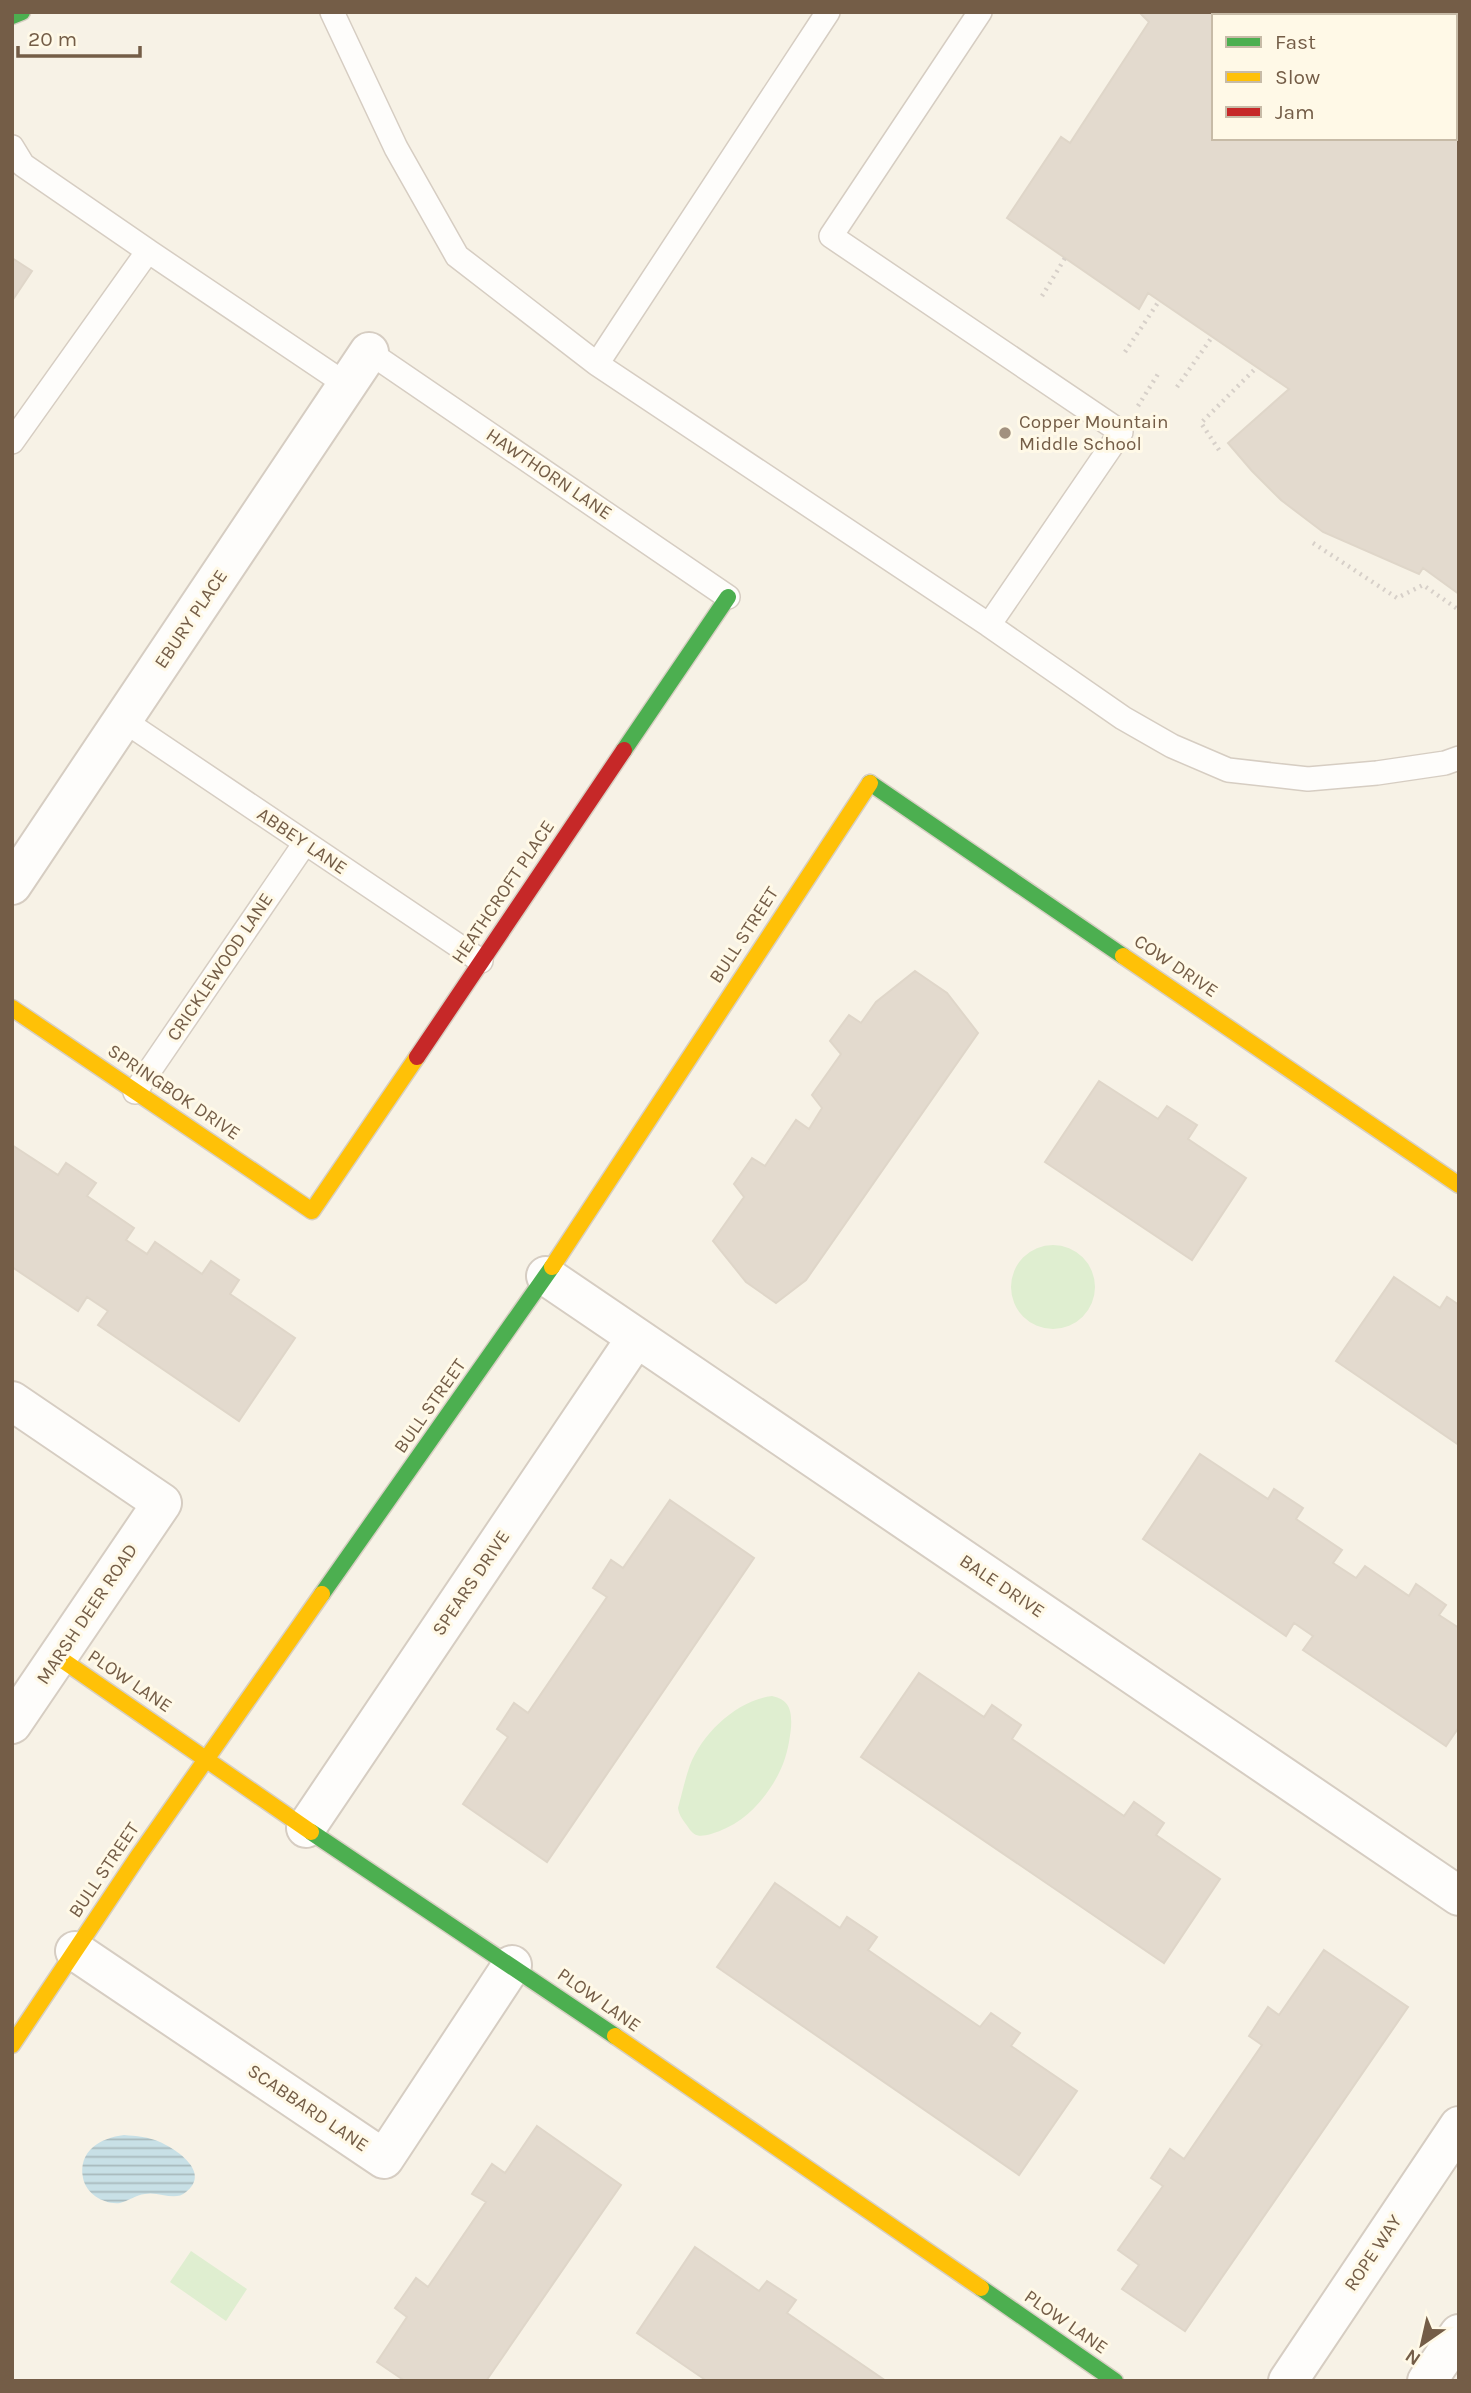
<svg xmlns="http://www.w3.org/2000/svg" width="1471" height="2393" viewBox="0 0 1471 2393" font-family="Karla,sans-serif">
  <style>
    .green { fill: #dfeed0 }
    .water { fill: url(#water-rules) }
    .building { fill: #e3dace; stroke: #dfd6c9; stroke-width: 2 }
    .lines { fill: none; stroke-linecap: round; stroke-linejoin: round }
    .lane-casing { stroke: #d6cdc2; stroke-width: 26 }
    .street-casing { stroke: #d6cdc2; stroke-width: 42 }
    .fast-casing { stroke: #d7cfc3; stroke-width: 19 }
    .slow-casing { stroke: #d7cfc3; stroke-width: 19 }
    .jam-casing { stroke: #d7cfc3; stroke-width: 19 }
    .path { stroke: #d7d0c9; stroke-width: 4.5; stroke-dasharray: 2 5; stroke-linecap: butt }
    .lane { stroke: #fefdfb; stroke-width: 23 }
    .street { stroke: #fefdfb; stroke-width: 38 }
    .fast { stroke: #4caf50; stroke-width: 16 }
    .slow { stroke: #ffc107; stroke-width: 16 }
    .jam { stroke: #c62828; stroke-width: 16 }
    .poi-dot { fill: #a2917f; stroke: #fff9e7; stroke-width: 2.5 }
    .labels { text-anchor: middle; dominant-baseline: central; stroke-width: 6; stroke-linejoin: round; paint-order: stroke }
    .poi-label { font-size: 19px; fill: #745d47; stroke: #fff9e7; text-anchor: start }
    .street-label { font-size: 19px; fill: #745d47; stroke: #fff9e7 }
  </style>
  <defs>
    <pattern id="water-rules" width="6" height="5" patternUnits="userSpaceOnUse" patternTransform="scale(1.75)"><rect width="6" height="5" fill="#c8e0e6"/><path d="M0 2.5h6" fill="none" stroke="#a7b9bc"/></pattern>
  </defs>
  <rect width="100%" height="100%" fill="#f7f2e6"/>
  <path class="green" d="M1011 1287a42 42 0 1 1 84 0a42 42 0 1 1-84 0Z
    M772,1696C790,1700 792,1711 791,1728C789,1745 786,1760 778,1775C763,1803 742,1825 711,1834C700,1837 694,1837 688,1827C684,1821 679,1816 678,1808C682,1794 685,1779 690,1765C703,1733 736,1701 772,1696Z
    M191,2251L247,2289L226,2321L170,2282Z"/>
  <path class="water" d="M124,2135C136,2136 149,2137 160,2142C178,2150 211,2173 186,2192C175,2202 159,2191 145,2194C136,2195 128,2201 120,2203C105,2205 86,2194 83,2178C78,2151 100,2138 124,2135Z"/>
  <path class="building" d="M1139,12H1386L1392,16H1214V138H1455V16H1416L1418,12H1459V594L1423,568L1419,574L1323,532L1281,500L1252,471L1228,443L1289,389L1148,293L1139,309L1007,218L1061,137L1070,143L1149,22Z
    M12,258L32,271L12,301Z
    M915,971L947,993L978,1033L806,1280L776,1303L746,1282L713,1241L744,1197L734,1184L752,1158L765,1166L796,1120L809,1129L822,1108L812,1095L841,1054L830,1041L849,1015L861,1023L876,1002Z
    M1099,1081L1158,1119L1167,1106L1197,1125L1188,1139L1246,1178L1192,1260L1045,1162Z
    M12,1145L58,1175L66,1163L96,1183L87,1196L134,1228L126,1240L147,1254L155,1242L202,1274L211,1261L239,1280L230,1294L295,1338L239,1421L98,1325L108,1311L87,1297L78,1311L12,1267Z
    M1394,1277L1440,1308L1447,1297L1459,1305V1445L1336,1361Z
    M1200,1454L1268,1499L1274,1489L1303,1508L1296,1519L1342,1550L1333,1563L1356,1578L1365,1566L1409,1596L1416,1584L1446,1605L1439,1615L1459,1628V1727L1446,1746L1303,1650L1313,1636L1294,1623L1286,1636L1143,1539Z
    M670,1500L754,1558L547,1862L463,1804L508,1737L497,1729L514,1703L528,1713L607,1597L593,1588L611,1560L623,1568Z
    M919,1673L984,1717L992,1705L1021,1725L1012,1739L1124,1816L1134,1802L1164,1823L1156,1835L1220,1879L1164,1963L861,1757Z
    M775,1883L840,1928L847,1917L877,1937L868,1950L980,2027L991,2013L1020,2033L1011,2046L1077,2091L1019,2175L717,1967Z
    M1324,1950L1408,2007L1185,2331L1122,2289L1139,2265L1118,2250L1163,2186L1151,2178L1170,2149L1184,2159L1262,2045L1249,2036L1268,2007L1279,2015Z
    M537,2126L621,2185L486,2381H405L377,2362L407,2317L395,2308L416,2278L428,2287L486,2202L472,2194L492,2164L505,2173Z
    M695,2247L759,2291L767,2281L796,2300L787,2313L886,2381H707L637,2333Z"/>
  <g class="lines">
    <defs>
      <path id="lane" d="M332,12L396,148L457,256L597,364L828,12
        M12,147L23,165L148,251L12,442
        M148,251L347,385
        M369,352L728,597
        M597,364L989,625L1121,432L831,236L980,12
        M989,625L1123,718L1172,746L1228,770L1308,779L1377,773L1445,763L1459,758
        M123,720L481,961
        M135,1092L305,843"/>
      <path id="street" d="M12,885L369,352
        M546,1276L1459,1896
        M12,1401L162,1503L12,1724
        M306,1828L636,1338
        M75,1951L384,2159L512,1965
        M1288,2381L1459,2126
        M1427,2381L1459,2334"/>
      <path id="fast" d="M12,16L22,12
        M624,750L728,597
        M870,783L1123,956
        M322,1594L552,1267
        M311,1832L615,2036
        M981,2288L1115,2381"/>
      <path id="slow" d="M1123,956L1459,1185
        M12,1008L312,1211L417,1057
        M552,1267L870,783
        M58,1657L311,1832
        M615,2036L981,2288
        M12,2045L139,1855L322,1594"/>
      <path id="jam" d="M417,1057L624,750"/>
    </defs>
    <use href="#lane" class="lane-casing"/>
    <use href="#street" class="street-casing"/>
    <use href="#fast" class="fast-casing"/>
    <use href="#slow" class="slow-casing"/>
    <use href="#jam" class="jam-casing"/>
    <path class="path" d="M1042,296L1065,258
      M1125,352L1159,301
      M1177,387L1212,337
      M1138,406L1158,374
      M1219,450L1201,423L1257,367
      M1313,543L1397,598L1423,585L1459,610"/>
    <use href="#lane" class="lane"/>
    <use href="#street" class="street"/>
    <use href="#fast" class="fast"/>
    <use href="#slow" class="slow"/>
    <use href="#jam" class="jam"/>
  </g>
  <circle class="poi-dot" cx="1005" cy="433" r="7"/>
  <g class="labels">
    <g class="poi-label">
      <text x="1019" y="422">Copper Mountain<tspan x="1019" dy="22">Middle School</tspan></text>
    </g>
    <g class="street-label">
      <text transform="translate(549 474) rotate(34)">HAWTHORN LANE</text>
      <text transform="translate(191 619) rotate(-56)">EBURY PLACE</text>
      <text transform="translate(302 841) rotate(34)">ABBEY LANE</text>
      <text transform="translate(503 892) rotate(-56)">HEATHCROFT PLACE</text>
      <text transform="translate(744 935) rotate(-57)">BULL STREET</text>
      <text transform="translate(1176 966) rotate(34)">COW DRIVE</text>
      <text transform="translate(220 967) rotate(-56)">CRICKLEWOOD LANE</text>
      <text transform="translate(174 1092) rotate(34)">SPRINGBOK DRIVE</text>
      <text transform="translate(430 1406) rotate(-55)">BULL STREET</text>
      <text transform="translate(471 1583) rotate(-56)">SPEARS DRIVE</text>
      <text transform="translate(1002 1586) rotate(34)">BALE DRIVE</text>
      <text transform="translate(87 1614) rotate(-56)">MARSH DEER ROAD</text>
      <text transform="translate(130 1681) rotate(34)">PLOW LANE</text>
      <text transform="translate(104 1870) rotate(-56)">BULL STREET</text>
      <text transform="translate(599 2000) rotate(35)">PLOW LANE</text>
      <text transform="translate(308 2108) rotate(34)">SCABBARD LANE</text>
      <text transform="translate(1373 2253) rotate(-56)">ROPE WAY</text>
      <text transform="translate(1066 2322) rotate(35)">PLOW LANE</text>
    </g>
  </g>
  <rect width="1471" height="2393" fill="none" stroke="#745d47" stroke-width="28"/>
  <rect x="1212" y="14" width="245" height="126" fill="#fff9e7" stroke="#c7bba7" stroke-width="2"/>
  <rect x="1226" y="37" width="35" height="10" fill="#4caf50" stroke="#c7bba7" stroke-width="2"/>
  <text x="1275" y="49" font-size="21" fill="#745d47">Fast</text>
  <rect x="1226" y="72" width="35" height="10" fill="#ffc107" stroke="#c7bba7" stroke-width="2"/>
  <text x="1275" y="84" font-size="21" fill="#745d47">Slow</text>
  <rect x="1226" y="107" width="35" height="10" fill="#c62828" stroke="#c7bba7" stroke-width="2"/>
  <text x="1275" y="119" font-size="21" fill="#745d47">Jam</text>
  <g transform="translate(1422 2344) rotate(214)" stroke="#fff9e7" stroke-width="5" paint-order="stroke">
  <path d="M0-5L12 26L0 18L-12 26Z" fill="#745d47"/>
  <text y="-10" font-size="19" font-weight="bold" text-anchor="middle" fill="#745d47">N</text>
  </g>
  <path d="M18 46v10h122v-10" fill="none" stroke="#745d47" stroke-width="3.5"/>
  <text x="28" y="46" font-size="21" fill="#745d47" stroke="#fff9e7" stroke-width="5" paint-order="stroke">20 m</text>
</svg>
